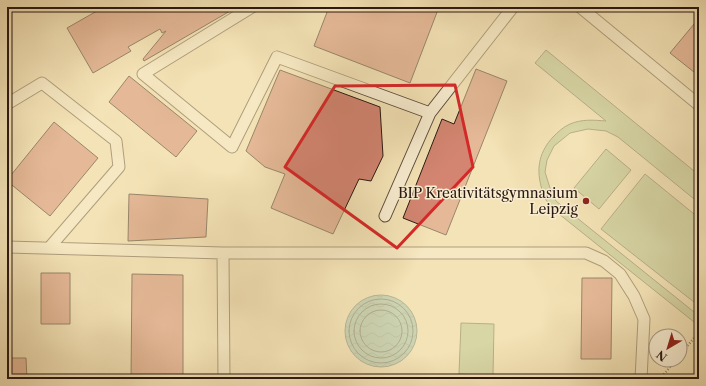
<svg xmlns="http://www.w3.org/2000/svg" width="706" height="386" viewBox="0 0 706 386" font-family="'Libre Caslon Text',serif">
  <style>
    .park { fill: #b7c591; stroke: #706e51 }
    .water { fill: url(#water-waves); stroke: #6e7b6e }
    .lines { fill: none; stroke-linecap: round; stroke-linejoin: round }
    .shore { stroke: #626a5e; stroke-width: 1 }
    .building { fill: #d38571; stroke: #291711 }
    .lane-casing { stroke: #5c4a3a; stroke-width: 13 }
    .path { stroke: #291711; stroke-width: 2.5; stroke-dasharray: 1 2; stroke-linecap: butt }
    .lane { stroke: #f8edd0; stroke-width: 11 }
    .marked { fill: none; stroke: #d62828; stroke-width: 3; stroke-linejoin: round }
    .poi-dot { fill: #8f2418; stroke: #f8edd0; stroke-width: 1.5 }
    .labels { text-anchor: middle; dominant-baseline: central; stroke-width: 3; stroke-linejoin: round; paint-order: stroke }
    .poi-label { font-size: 14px; fill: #291711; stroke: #f8edd0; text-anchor: end }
  </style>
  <defs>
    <pattern id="water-waves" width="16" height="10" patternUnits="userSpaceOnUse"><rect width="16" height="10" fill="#9cbeac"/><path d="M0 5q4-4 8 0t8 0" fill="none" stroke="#86a393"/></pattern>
  </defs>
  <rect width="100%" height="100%" fill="#f4e3b6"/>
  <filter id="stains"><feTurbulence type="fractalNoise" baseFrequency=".005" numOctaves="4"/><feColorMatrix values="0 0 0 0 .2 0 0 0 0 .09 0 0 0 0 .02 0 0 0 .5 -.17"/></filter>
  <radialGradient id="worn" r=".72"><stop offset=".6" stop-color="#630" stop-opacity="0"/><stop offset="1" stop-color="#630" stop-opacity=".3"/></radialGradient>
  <path class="park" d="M546,50L699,175V203L618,137L606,131L588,129L570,133L554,146L547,160L545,172L550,188L556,201L699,316V326L554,210C552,207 549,204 546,200C544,196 542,190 541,186C536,167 540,151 553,137C558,132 563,127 570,124C582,119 593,120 606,121L535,63Z
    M606,149L631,170L599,209L574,188Z
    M645,174L699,218V306L601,229Z
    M461,323L494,324L493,376L459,374Z"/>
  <path class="water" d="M345 331a36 36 0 1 1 72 0a36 36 0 1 1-72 0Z"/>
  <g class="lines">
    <path class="shore" d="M349 331a32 32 0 1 1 64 0a32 32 0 1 1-64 0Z
      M354 331a27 27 0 1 1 54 0a27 27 0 1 1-54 0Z
      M360 331a21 21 0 1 1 42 0a21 21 0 1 1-42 0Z"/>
  </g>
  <path class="building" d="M104,7H237L144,61L143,59L166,31L162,33L160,29L128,47L131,51L93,73L67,28Z
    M329,7H439L410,83L314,46Z
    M699,18V76L670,53Z
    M476,69L507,81L446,235L403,218L442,119L454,124Z
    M280,70L380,107L383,156L371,181L359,179L333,234L271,208L285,174L265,167L246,151Z
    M129,76L197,131L176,157L109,102Z
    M54,122L98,158L50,216L7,181V180Z
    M129,194L208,199L206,237L128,241Z
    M41,273H70V324H41Z
    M132,274L183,275V379H131Z
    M582,278H612L611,359H581Z
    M7,358H26L27,379H7Z"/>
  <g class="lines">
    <defs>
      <path id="lane" d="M252,7L143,74L232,147L277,57L430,113L513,7
        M580,7L699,105
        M7,104L42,83L116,141L119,167L49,248
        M385,216L430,113
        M7,247L223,253
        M224,379L223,253H586L604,261L620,274L634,296L644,319L641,379"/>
    </defs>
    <use href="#lane" class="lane-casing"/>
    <path class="path" d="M680,355L699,332
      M660,379L676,360"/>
    <use href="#lane" class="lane"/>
  </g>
  <path d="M0 0H706V386H0ZM455,85L473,167L397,248L285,167L335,86Z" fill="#f4e3b6" fill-opacity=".55" fill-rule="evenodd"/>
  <path class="marked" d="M455,85L473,167L397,248L285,167L335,86Z"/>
  <circle class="poi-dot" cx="586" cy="201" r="4"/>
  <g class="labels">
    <g class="poi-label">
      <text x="578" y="193">BIP Kreativitätsgymnasium<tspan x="578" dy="16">Leipzig</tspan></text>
    </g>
  </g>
  <rect width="706" height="386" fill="none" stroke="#f4e3b6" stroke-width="24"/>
  <rect x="8" y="8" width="690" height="370" fill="none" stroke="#291711" stroke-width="2"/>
  <rect x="12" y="12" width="682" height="362" fill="none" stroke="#291711"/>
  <g transform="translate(668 348) rotate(218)"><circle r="19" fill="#f8edd0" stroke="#a59784"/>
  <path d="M0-3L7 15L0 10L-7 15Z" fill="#8f2418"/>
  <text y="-6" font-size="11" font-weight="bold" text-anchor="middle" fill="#291711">N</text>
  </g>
  <rect width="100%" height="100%" filter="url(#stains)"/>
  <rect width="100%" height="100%" fill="url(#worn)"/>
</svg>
